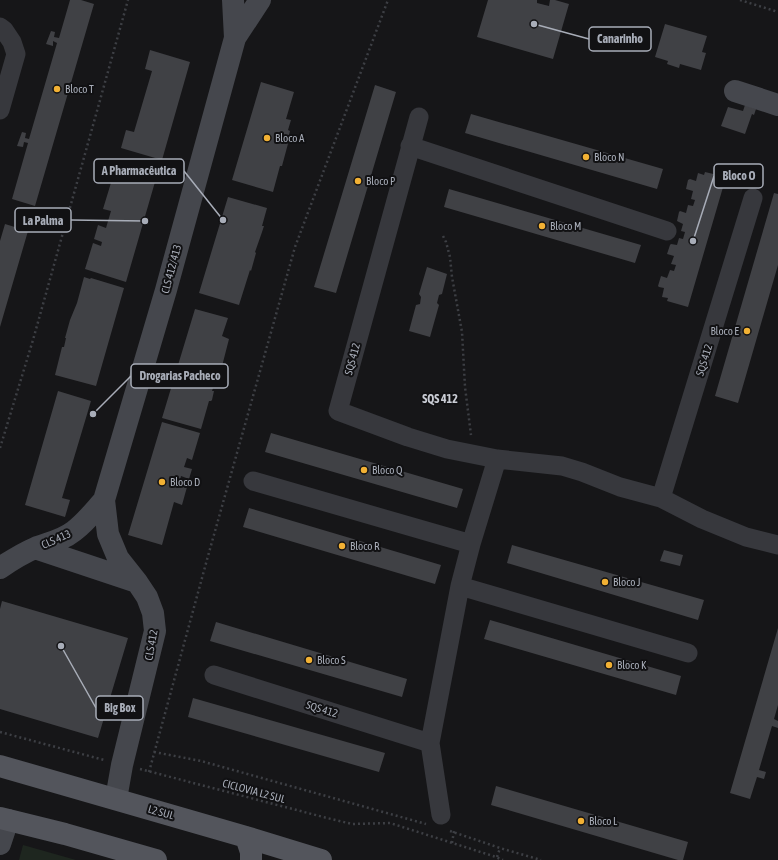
<svg xmlns="http://www.w3.org/2000/svg" width="778" height="860" viewBox="0 0 778 860" font-family="'Asap Condensed',sans-serif">
  <style>
    .green { fill: #1e261f }
    .building { fill: #404145 }
    .lines { fill: none; stroke-linecap: round; stroke-linejoin: round }
    .path { stroke: #3d3f44; stroke-width: 2.5; stroke-dasharray: 2 3; stroke-linecap: butt }
    .street { stroke: #37383d; stroke-width: 19 }
    .secondary { stroke: #45474d; stroke-width: 22 }
    .primary { stroke: #53555c; stroke-width: 22 }
    .poi-dot { fill: #f2b134; stroke: #111113; stroke-width: 1.5 }
    .labels { text-anchor: middle; dominant-baseline: central; stroke-width: 4; stroke-linejoin: round; paint-order: stroke }
    .poi-label { font-size: 11px; fill: #a8adb8; stroke: #111113; text-anchor: start }
    .street-label { font-size: 11px; fill: #a8adb8; stroke: #111113 }
    .neighbourhood-label { font-size: 12px; font-weight: bold; fill: #c9ccd4; stroke: #111113 }
    .leader { fill: none; stroke: #a8adb8; stroke-width: 1.5 }
    .callout-dot { fill: #a8adb8; stroke: #111113; stroke-width: 1.5 }
    .callout { fill: #111113; stroke: #a8adb8; stroke-width: 1.5 }
    .callout-label { font-size: 12px; text-anchor: middle; font-weight: bold; fill: #a8adb8 }
  </style>
  <rect width="100%" height="100%" fill="#161618"/>
  <path class="green" d="M23,845L76,860H19Z"/>
  <path class="building" d="M70,0H81L94,4L35,206L12,199L28,143L24,142L23,147L17,146L22,132L26,133L25,138L29,139L57,43L53,41V46L46,44L51,31L55,32L54,37L59,38Z
    M488,0H537V3L549,6L550,0H555L569,4L553,59L477,37Z
    M665,24L707,36L702,52L706,53L701,70L680,64L679,68L667,64L668,61L655,57Z
    M150,50L190,62L162,160L121,148L126,130L134,132L152,71L145,69Z
    M261,82L294,92L286,119L291,120L288,130L290,131L288,139L289,140L282,166H280L273,192L232,180Z
    M375,85L396,92L336,293L314,287Z
    M745,105L756,109L754,115L752,114L745,134L721,126L728,107L743,111Z
    M471,114L663,169L657,189L465,133Z
    M117,163L157,175L126,282L85,269L93,243L101,246L102,242L94,239L98,225L106,228L111,211L103,209Z
    M705,172L726,177L688,307L667,301L668,298L662,297L664,288L659,287L658,286L661,276L667,278L670,270L674,271L676,265L671,264L674,256L667,254L670,245L671,244L677,245L679,238L683,239L685,232L681,231L683,224L677,221L679,212L680,211L686,213L688,205L693,206L695,200L691,199L693,191L686,189L688,180L690,179L696,181L698,173L704,175Z
    M449,189L641,245L635,263L444,207Z
    M774,193L778,194V265L738,403L715,396Z
    M228,197L267,208L262,226H264L261,235L255,252L256,253L251,271L250,270L239,305L199,293Z
    M5,224L28,231L0,327V241Z
    M427,267L447,274L442,294L439,295L437,303L439,305L430,337L409,331L416,305L420,304L421,297L419,294Z
    M84,277L90,279L91,278L124,288L96,386L55,375L62,347H64L66,338H65L70,320L77,303Z
    M195,309L228,318L222,336L229,339L220,374L218,373L212,391H214L212,400L211,401H209L201,429L162,418Z
    M58,391L91,401L62,498L70,500L65,517L25,505Z
    M162,422L200,433L192,460L187,458L184,467L192,469L189,479L181,476L179,485L187,487L182,505L174,502L162,545L128,535Z
    M271,433L463,489L457,508L265,452Z
    M249,508L441,565L435,584L243,527Z
    M512,545L704,600L698,620L507,563Z
    M664,550L683,555L680,566L660,561Z
    M2,601L128,638L98,738L0,709V609Z
    M490,620L681,676L676,695L484,639Z
    M216,622L407,679L402,697L210,641Z
    M778,628V705L774,719L778,721V728L772,726L759,770L766,772L764,779L757,777L750,799L730,793Z
    M193,698L385,753L379,772L188,717Z
    M496,786L688,842L683,860H678L491,805Z"/>
  <g class="lines">
    <path class="path" d="M740,0L778,12
      M443,236L446,242L450,257L452,277L462,332L465,387L471,435
      M0,448L33,340L128,0
      M0,732L104,760
      M154,752L201,761L426,824
      M140,769L327,818L352,824L390,823L493,856L503,860
      M149,772L208,556L295,247L388,0
      M450,831L500,848L541,860
      M452,843L454,831
      M497,857L500,848"/>
    <path class="street" d="M0,27L4,30L12,42L16,54L0,110
      M419,117L338,411L408,437L447,449L497,459L562,466L582,472L620,487L661,498L702,519L746,537L778,545
      M410,146L667,231
      M253,481L471,544
      M661,498L753,198
      M460,586L688,653
      M214,675L430,743
      M441,815L430,743L460,586L471,544L497,459"/>
    <path class="secondary" d="M235,38L260,0
      M735,91L778,105
      M35,548L137,582
      M0,568C12,560 21,554 35,548C48,543 63,540 74,531C86,522 95,510 104,500
      M116,799L122,765L155,631L153,613L147,597L137,582L118,558L108,534L104,500L166,290L235,38L233,0
      M0,844L8,820"/>
    <path class="primary" d="M0,766L246,837L321,860
      M0,818L65,834L156,860
      M246,837L251,852V860"/>
  </g>
  <g class="poi-dot">
    <circle cx="57" cy="89" r="4"/>
    <circle cx="267" cy="138" r="4"/>
    <circle cx="586" cy="157" r="4"/>
    <circle cx="358" cy="181" r="4"/>
    <circle cx="542" cy="226" r="4"/>
    <circle cx="747" cy="331" r="4"/>
    <circle cx="364" cy="470" r="4"/>
    <circle cx="162" cy="482" r="4"/>
    <circle cx="342" cy="546" r="4"/>
    <circle cx="605" cy="582" r="4"/>
    <circle cx="309" cy="660" r="4"/>
    <circle cx="609" cy="665" r="4"/>
    <circle cx="581" cy="821" r="4"/>
  </g>
  <g class="labels">
    <g class="poi-label">
      <text x="65" y="89">Bloco T</text>
      <text x="275" y="138">Bloco A</text>
      <text x="594" y="157">Bloco N</text>
      <text x="366" y="181">Bloco P</text>
      <text x="550" y="226">Bloco M</text>
      <text x="739" y="331" text-anchor="end">Bloco E</text>
      <text x="372" y="470">Bloco Q</text>
      <text x="170" y="482">Bloco D</text>
      <text x="350" y="546">Bloco R</text>
      <text x="613" y="582">Bloco J</text>
      <text x="317" y="660">Bloco S</text>
      <text x="617" y="665">Bloco K</text>
      <text x="589" y="821">Bloco L</text>
    </g>
    <g class="street-label">
      <text transform="translate(171 269) rotate(-75)">CLS 412/413</text>
      <text transform="translate(352 359) rotate(-75)">SQS 412</text>
      <text transform="translate(704 360) rotate(-73)">SQS 412</text>
      <text transform="translate(56 539) rotate(-24)">CLS 413</text>
      <text transform="translate(151 645) rotate(-80)">CLS 412</text>
      <text transform="translate(322 709) rotate(17)">SQS 412</text>
      <text transform="translate(254 791) rotate(15)">CICLOVIA L2 SUL</text>
      <text transform="translate(161 812) rotate(16)">L2 SUL</text>
    </g>
    <g class="neighbourhood-label">
      <text x="440" y="399">SQS 412</text>
    </g>
  </g>
  <path class="leader" d="M534 24L589 39M223 220L184 171M693 241L714 176M145 221L71 220M93 414L131 376M61 646L96 708"/>
  <g class="callout-dot">
    <circle cx="534" cy="24" r="4"/>
    <circle cx="223" cy="220" r="4"/>
    <circle cx="693" cy="241" r="4"/>
    <circle cx="145" cy="221" r="4"/>
    <circle cx="93" cy="414" r="4"/>
    <circle cx="61" cy="646" r="4"/>
  </g>
  <g class="callout">
    <rect x="589" y="27" width="62" height="24" rx="4"/>
    <rect x="94" y="159" width="90" height="24" rx="4"/>
    <rect x="714" y="164" width="49" height="24" rx="4"/>
    <rect x="15" y="208" width="56" height="24" rx="4"/>
    <rect x="131" y="364" width="97" height="24" rx="4"/>
    <rect x="96" y="696" width="47" height="24" rx="4"/>
  </g>
  <g class="callout-label">
    <text x="620" y="43">Canarinho</text>
    <text x="139" y="175">A Pharmacêutica</text>
    <text x="739" y="180">Bloco O</text>
    <text x="43" y="225">La Palma</text>
    <text x="180" y="380">Drogarias Pacheco</text>
    <text x="120" y="712">Big Box</text>
  </g>
</svg>
